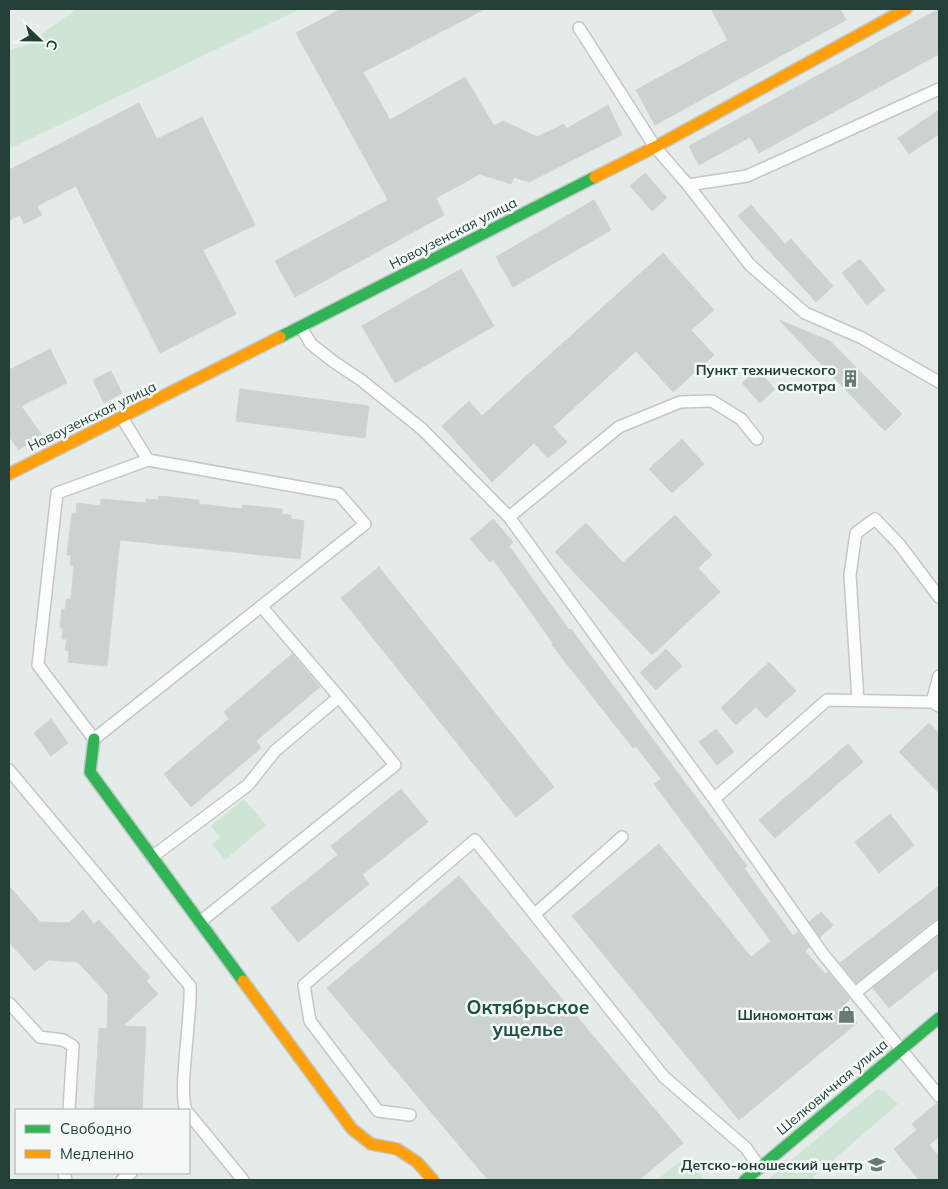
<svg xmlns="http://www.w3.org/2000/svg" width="948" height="1189" viewBox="0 0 948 1189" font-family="Mulish,sans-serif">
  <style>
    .green { fill: #cee4d5 }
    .building { fill: #ccd2d0; stroke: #ced4d1 }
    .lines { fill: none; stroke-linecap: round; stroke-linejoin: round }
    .lane-casing { stroke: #c2c8c5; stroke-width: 14 }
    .fast-casing { stroke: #c1c8c6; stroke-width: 14 }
    .slow-casing { stroke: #c1c8c6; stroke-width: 14 }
    .lane { stroke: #fbfcfc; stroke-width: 11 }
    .fast { stroke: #30b455; stroke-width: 11 }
    .slow { stroke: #ff9f0a; stroke-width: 11 }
    .labels { text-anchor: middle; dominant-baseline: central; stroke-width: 5; stroke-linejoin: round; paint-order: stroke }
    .street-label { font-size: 14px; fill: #223f38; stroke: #f4f9f7 }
    .poi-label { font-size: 14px; font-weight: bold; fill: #223f38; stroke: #f4f9f7; text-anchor: end }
    .district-label { font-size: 19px; font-weight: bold; fill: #1d5247; stroke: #f4f9f7 }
  </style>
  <rect width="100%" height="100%" fill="#e5ebe8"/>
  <path class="green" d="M76,9H300L9,149V50L27,45Z
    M244,799L266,825L225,860L212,844L220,837L211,826Z
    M877,1089L884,1091L898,1104L810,1180H767Z
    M685,1157L705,1180H657Z"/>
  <path class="building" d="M341,9H485L363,72L390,120L465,77L494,126L503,121L537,137L564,124L566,129L608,105L622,135L529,182L514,177L511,184L480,174L436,198L444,215L295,297L275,261L388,200L296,33Z
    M711,9H840L846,20L655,125L636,90L728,40Z
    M939,9V54L759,153L750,137L699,165L689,146Z
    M139,103L157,139L202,117L255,225L203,250L236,314L160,353L76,186L37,206L42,215L24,224L20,215L9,220V170Z
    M939,110V134L909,154L898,138Z
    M645,173L667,198L652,211L630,186Z
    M594,200L611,230L513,287L496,257Z
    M751,205L785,244L791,239L833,286L816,302L738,216Z
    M663,253L714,310L691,330L714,355L673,392L636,351L553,427L567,442L548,458L534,443L492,482L442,426L469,401L482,416Z
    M860,259L885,290L867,305L842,273Z
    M461,269L494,326L395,383L362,326Z
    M779,320L830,341L902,414L885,431Z
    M50,349L67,383L21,406L41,434L19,450L9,436V370Z
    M757,369L775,389L760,403L742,383Z
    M111,371L122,393L104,403L93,380Z
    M240,389L369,406L365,438L236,421Z
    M682,439L704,464L672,493L649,469Z
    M159,496L199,500V504L225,507L242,509L243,505L282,509V514L291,515V519L304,521L300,559L120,540L107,666L68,662L69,651L65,650L67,639H62L63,628H60L62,609L65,610L66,599H71L74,565H70L71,555H67L72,513L76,514L77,503L100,506L101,499L146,503V499L158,500Z
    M675,515L712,555L698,568L720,592L652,655L555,552L586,523L623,563Z
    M493,519L513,542L509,546L569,630L571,629L747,866L744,868L793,936L798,932L809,947L805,951L825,974L828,972L850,999L843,1006L857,1023L739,1120L572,916L659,844L751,957L771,941L654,784L661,779L636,746L633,748L552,645L553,643L493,559L490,562L470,539Z
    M379,567L554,787L516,817L341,598Z
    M666,649L682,666L656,690L640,673Z
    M292,654L320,687L256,741L261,748L191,807L164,774L229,719L224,712Z
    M769,662L796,691L766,718L756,707L736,725L721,708Z
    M51,719L68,743L51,756L34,733Z
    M929,723L939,734V793L899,752Z
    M716,729L734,752L717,765L699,742Z
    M848,744L863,762L775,838L759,820Z
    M401,789L428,822L362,875L369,884L298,942L271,908L338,855L331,846Z
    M890,814L914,845L879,873L855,842Z
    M459,876L683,1143L639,1180H488L327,988Z
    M9,886L40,922L69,923L83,910L94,924L99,920L150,977L146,981L158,994L123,1026L146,1027L142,1110H94L99,1028L107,1029L108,995L78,962L48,960L35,971L9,942Z
    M939,886V919L934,920L856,983L840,963Z
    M821,912L833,925L820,937L809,922Z
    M939,935V968L889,1008L873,988Z
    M937,1103H939V1137L929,1145L939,1157V1180H919L894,1149L917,1130L912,1124Z"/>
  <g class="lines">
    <defs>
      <path id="lane" d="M579,28L655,147L688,185L747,176L939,89
        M688,185L750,265L805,313L862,338L939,382
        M301,327L311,344L334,362L361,380L422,429L509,517L714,799L823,954L939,1096
        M122,418L148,460L339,494L365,524L94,739L38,665L57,493L148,460
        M509,517L619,427L680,402L712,401L741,419L757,439
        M858,701L850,575L856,533L875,519L899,544L939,597
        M932,702L939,676
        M9,770L190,986C192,1014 178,1091 186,1110
        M714,799L827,700L932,702L939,706
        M152,857L248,785L275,751L339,697L261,606
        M535,914L622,837
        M200,922L395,765L339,697
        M855,993L939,926
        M9,1003L40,1037L63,1040L73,1046L69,1110
        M189,1114L243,1180
        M410,1115L378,1111L310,1021L304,985L475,840L664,1077L746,1148L760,1168
        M64,1173L66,1180
        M122,1180L131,1173"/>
      <path id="fast" d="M280,337L595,177
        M94,739L90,772L243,981
        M745,1180L939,1018"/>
      <path id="slow" d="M595,177L655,147L906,9
        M9,474L280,337
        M243,981L352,1129L371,1144L397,1149L417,1162L433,1180"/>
    </defs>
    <use href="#lane" class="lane-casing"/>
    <use href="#fast" class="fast-casing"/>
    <use href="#slow" class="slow-casing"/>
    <use href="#lane" class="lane"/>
    <use href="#fast" class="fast"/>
    <use href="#slow" class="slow"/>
  </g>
  <defs>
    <symbol id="building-bare" viewBox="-9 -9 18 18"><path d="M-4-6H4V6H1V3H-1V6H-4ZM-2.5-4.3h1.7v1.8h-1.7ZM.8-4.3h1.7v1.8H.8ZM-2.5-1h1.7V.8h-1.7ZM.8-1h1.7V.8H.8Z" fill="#667b76" stroke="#f4f9f7" stroke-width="2.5" paint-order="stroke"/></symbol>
    <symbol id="shop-bare" viewBox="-9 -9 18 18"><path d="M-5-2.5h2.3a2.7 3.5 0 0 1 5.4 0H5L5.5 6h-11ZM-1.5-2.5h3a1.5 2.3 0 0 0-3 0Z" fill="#667b76" stroke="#f4f9f7" stroke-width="2.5" paint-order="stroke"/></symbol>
    <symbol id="school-bare" viewBox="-9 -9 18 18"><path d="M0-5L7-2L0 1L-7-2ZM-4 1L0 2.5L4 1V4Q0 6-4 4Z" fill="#667b76" stroke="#f4f9f7" stroke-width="2.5" paint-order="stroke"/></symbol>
  </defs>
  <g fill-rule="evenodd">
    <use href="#building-bare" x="838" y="366" width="25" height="25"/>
    <use href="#shop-bare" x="834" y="1002" width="25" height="25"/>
    <use href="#school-bare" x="864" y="1152" width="25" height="25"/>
  </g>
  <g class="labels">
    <g class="street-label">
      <text transform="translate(453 233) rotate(-27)">Новоузенская улица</text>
      <text transform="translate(92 416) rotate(-26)">Новоузенская улица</text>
      <text transform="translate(832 1087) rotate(-40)">Шелковичная улица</text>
    </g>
    <g class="poi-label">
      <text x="836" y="370">Пункт технического<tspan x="836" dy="16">осмотра</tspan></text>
      <text x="833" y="1015">Шиномонтаж</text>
      <text x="863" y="1165">Детско-юношеский центр</text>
    </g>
    <g class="district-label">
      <text x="528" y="1007">Октябрьское<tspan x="528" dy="22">ущелье</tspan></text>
    </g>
  </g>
  <rect width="948" height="1189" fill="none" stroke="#223f38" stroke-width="20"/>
  <rect x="15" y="1109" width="175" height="65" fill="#f4f9f7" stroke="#a0afab"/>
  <rect x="25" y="1125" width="25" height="8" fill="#30b455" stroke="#a0afab"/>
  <text x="60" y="1134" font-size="15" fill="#223f38">Свободно</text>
  <rect x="25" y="1150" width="25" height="8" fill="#ff9f0a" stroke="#a0afab"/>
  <text x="60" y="1159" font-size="15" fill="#223f38">Медленно</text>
  <g transform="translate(40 40) rotate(112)" stroke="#f4f9f7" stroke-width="4" paint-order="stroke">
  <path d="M0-4L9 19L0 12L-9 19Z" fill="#223f38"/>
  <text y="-8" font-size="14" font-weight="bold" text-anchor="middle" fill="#223f38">С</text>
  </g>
</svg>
